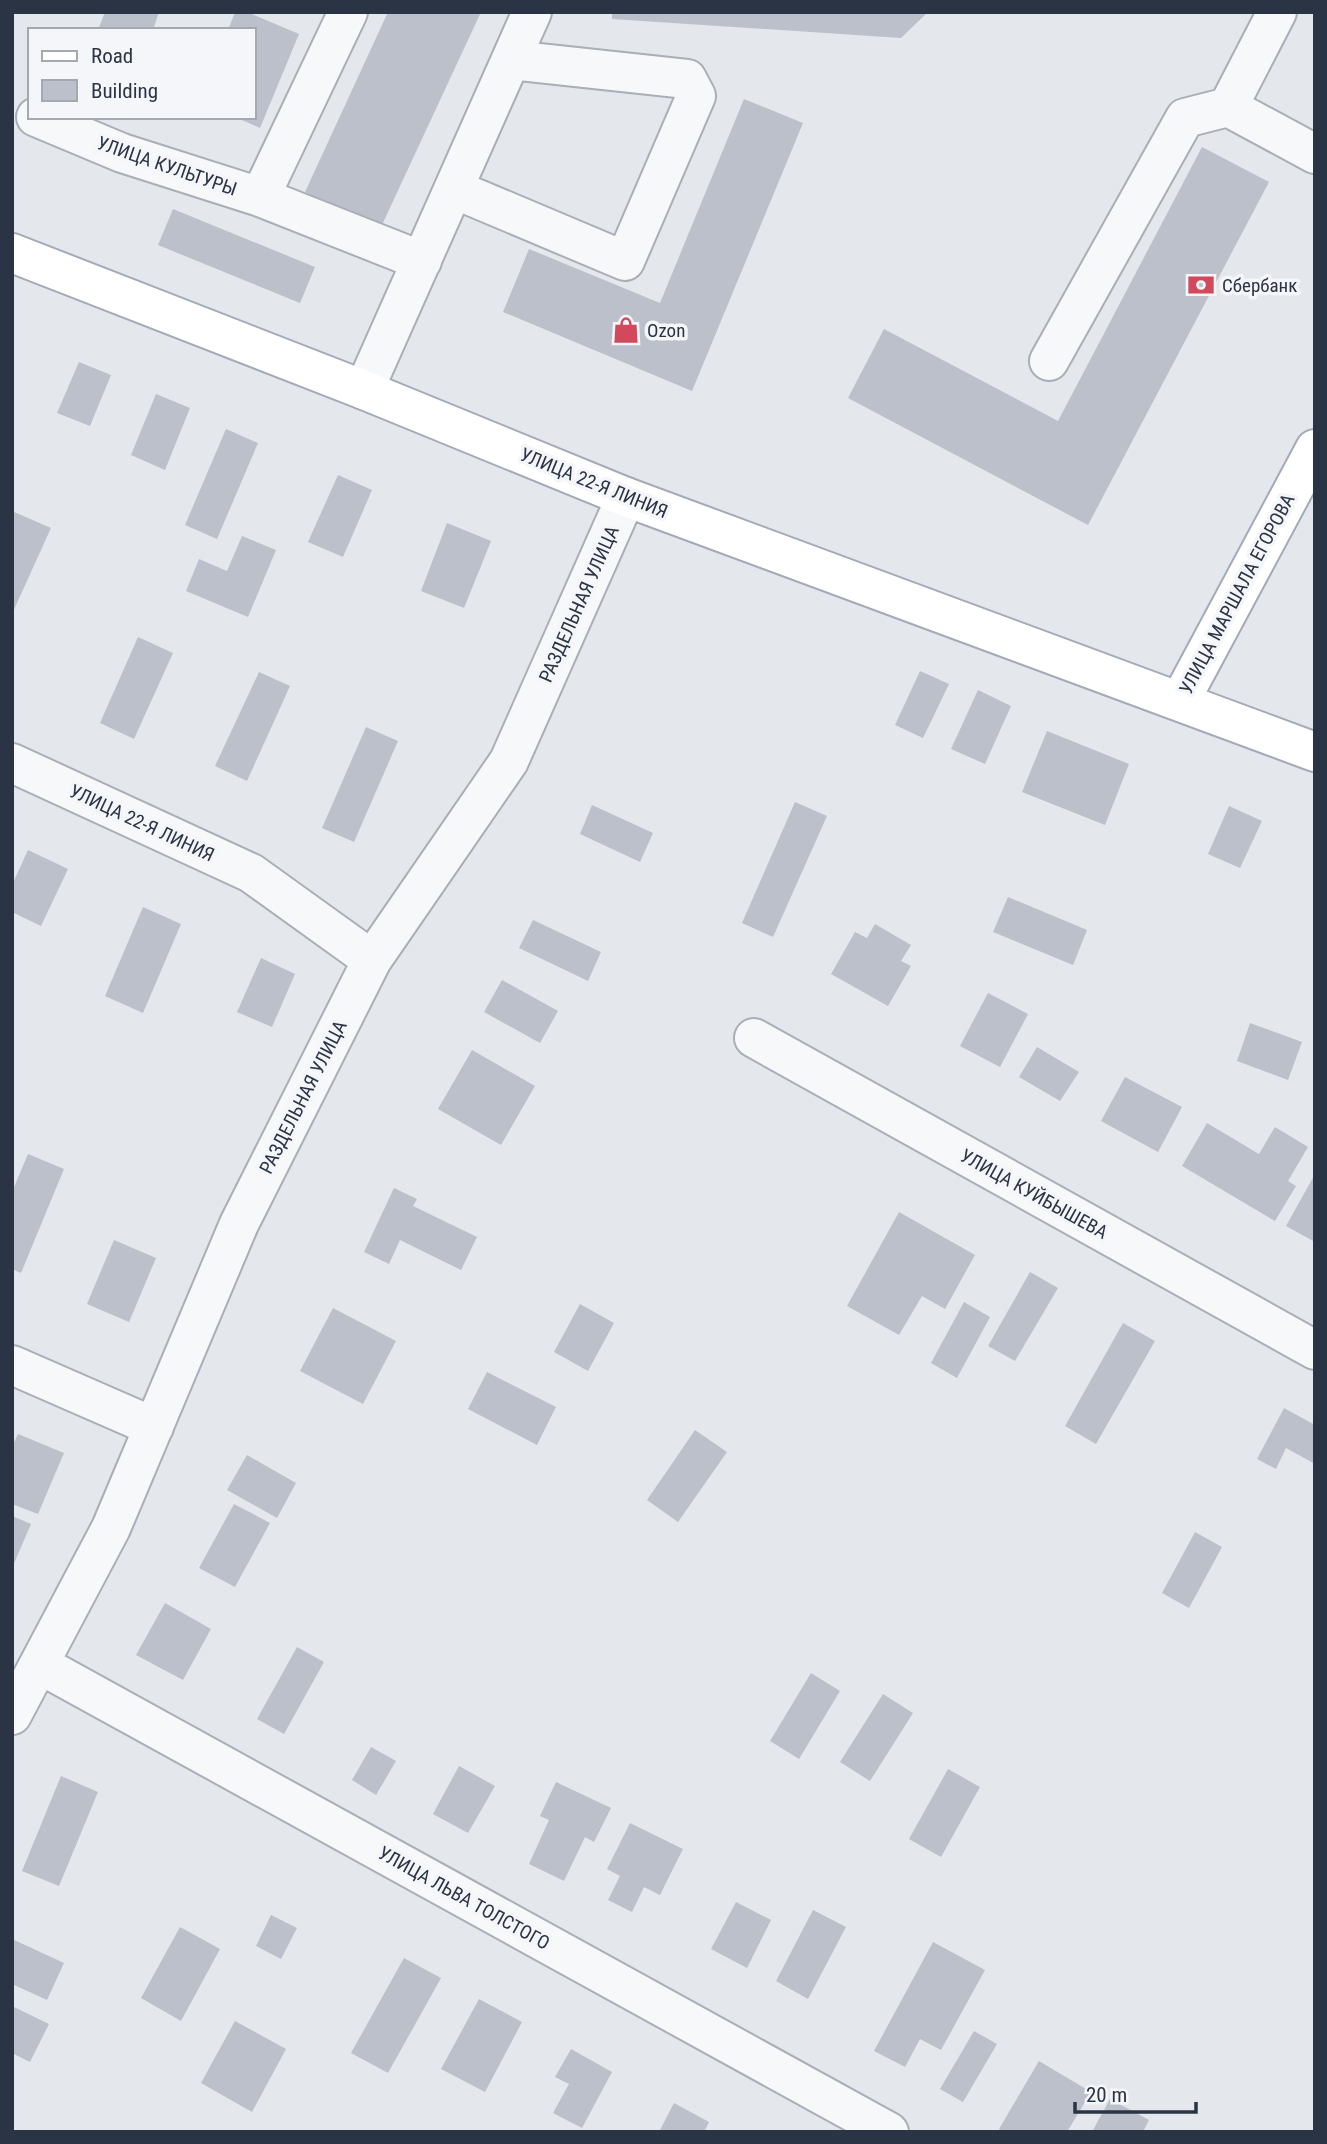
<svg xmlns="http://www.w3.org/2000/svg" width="1327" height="2144" viewBox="0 0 1327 2144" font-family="'Roboto Condensed',sans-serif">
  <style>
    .building { fill: #bbc0ca }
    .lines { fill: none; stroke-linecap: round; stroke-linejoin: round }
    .minor-casing { stroke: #a9aeb7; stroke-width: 42 }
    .major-casing { stroke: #a3abb8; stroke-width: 42 }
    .minor { stroke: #f7f8fa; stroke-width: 38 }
    .major { stroke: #fff; stroke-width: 38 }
    .labels { text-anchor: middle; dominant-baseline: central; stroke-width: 7; stroke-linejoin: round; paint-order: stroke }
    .street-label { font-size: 19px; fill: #2b3445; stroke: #f4f6f9 }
    .poi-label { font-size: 19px; fill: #2b3445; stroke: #f4f6f9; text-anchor: start }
  </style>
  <rect width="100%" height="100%" fill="#e4e7ec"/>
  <path class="building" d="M105,12H159L153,30H98Z
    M235,12H247L299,34L260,128L235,117H254V30H228Z
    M388,12H481L381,227L305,192Z
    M612,12H928L901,38L612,19Z
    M744,99L803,123L692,391L503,312L529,249L660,303Z
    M1202,147L1269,182L1088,525L848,398L884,329L1058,421Z
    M173,209L315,267L300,303L158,245Z
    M79,362L111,375L90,426L57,413Z
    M156,394L190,408L165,470L131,455Z
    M226,429L258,443L217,539L185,525Z
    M338,475L372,490L343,557L308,542Z
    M12,511L51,528L12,614Z
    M447,523L491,541L464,608L421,591Z
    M242,536L276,550L248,617L186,591L199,559L227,571Z
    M138,637L173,653L134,739L100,723Z
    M920,671L949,684L923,738L895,725Z
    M259,672L290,686L247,781L215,766Z
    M978,690L1011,706L985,764L951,749Z
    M366,727L398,741L354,842L322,828Z
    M1047,731L1129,764L1105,825L1022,792Z
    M795,802L827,816L773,937L742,923Z
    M592,805L653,833L640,862L580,834Z
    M1229,806L1262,821L1240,868L1208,854Z
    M28,850L68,869L41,926L12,912V885Z
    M1008,897L1087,930L1073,965L993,932Z
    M143,907L181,924L143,1013L105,996Z
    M533,920L601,952L588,981L519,948Z
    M875,924L911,945L901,961L911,966L888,1006L831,974L855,932L867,938Z
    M261,958L295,974L272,1027L237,1012Z
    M502,980L558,1011L540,1043L484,1012Z
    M988,993L1028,1014L1000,1067L960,1046Z
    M1250,1023L1302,1042L1288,1080L1237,1061Z
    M1037,1047L1079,1072L1060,1101L1019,1077Z
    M472,1050L535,1086L501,1145L438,1109Z
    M1125,1077L1182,1107L1158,1152L1101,1121Z
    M1207,1123L1259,1154L1275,1127L1308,1147L1288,1181L1296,1186L1275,1221L1182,1166Z
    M28,1154L64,1169L21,1273L12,1269V1192Z
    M1315,1174V1242L1286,1226Z
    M394,1188L417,1199L413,1206L477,1237L461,1270L400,1240L389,1264L364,1252Z
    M899,1212L975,1255L945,1309L922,1296L899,1335L847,1306Z
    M114,1240L156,1258L129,1322L87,1304Z
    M1030,1272L1058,1288L1015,1361L988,1346Z
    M964,1302L990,1317L957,1378L931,1363Z
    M580,1304L614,1323L588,1371L554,1352Z
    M333,1308L396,1341L363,1404L300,1371Z
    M1123,1323L1155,1341L1096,1444L1065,1426Z
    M487,1372L556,1407L537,1445L468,1409Z
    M1284,1408L1315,1425V1464L1286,1448L1276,1469L1257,1459Z
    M695,1430L727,1452L678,1522L647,1500Z
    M18,1434L64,1453L38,1514L12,1504V1447Z
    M247,1455L296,1483L277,1518L227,1490Z
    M234,1504L270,1523L235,1587L199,1568Z
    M12,1516L31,1524L12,1568Z
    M1195,1532L1222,1547L1189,1608L1162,1593Z
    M165,1603L211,1629L183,1680L136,1655Z
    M297,1647L324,1662L284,1734L257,1719Z
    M811,1673L840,1691L799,1759L770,1741Z
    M883,1694L913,1713L870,1781L840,1762Z
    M371,1747L396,1761L376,1795L352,1780Z
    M459,1766L495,1786L468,1833L433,1814Z
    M948,1769L980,1787L941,1857L909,1839Z
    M61,1776L98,1792L59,1886L22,1871Z
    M556,1782L611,1808L594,1842L585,1837L564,1881L529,1864L549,1820L540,1816Z
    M630,1823L683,1849L660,1895L644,1887L632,1912L608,1900L620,1876L607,1869Z
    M736,1902L771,1920L747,1968L711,1949Z
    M813,1910L846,1927L808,1999L776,1981Z
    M271,1915L297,1928L281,1959L256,1946Z
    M180,1927L220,1949L181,2021L141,1998Z
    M12,1939L64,1963L47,2000L12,1984Z
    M933,1942L985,1970L941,2050L920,2039L905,2067L874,2051Z
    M404,1958L441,1978L388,2073L351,2053Z
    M479,1999L522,2022L485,2092L441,2069Z
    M12,2006L49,2024L30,2062L12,2053Z
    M235,2021L286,2049L252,2112L201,2083Z
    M974,2031L997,2044L963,2102L940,2089Z
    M571,2049L612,2072L582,2128L553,2113L569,2084L555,2077Z
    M1039,2061L1091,2092L1067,2132H1003L999,2129Z
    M1110,2099L1149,2120L1143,2132H1092Z
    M674,2103L709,2122L704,2132H659Z"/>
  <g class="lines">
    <defs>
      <path id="minor" d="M348,12L260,197L422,261
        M1228,107L1277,12
        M36,117L122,153L260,197
        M454,189L625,261L696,96L687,79L511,60
        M1049,361L1185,118L1228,107L1315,154
        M364,390L532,12
        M12,763L251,873L372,960
        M754,1038L1315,1350
        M12,1365L154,1427
        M39,1664L889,2132
        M12,1715L111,1528L239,1224L372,960L509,761L626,497"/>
      <path id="major" d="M12,253L364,390L626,497L1315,752
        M1180,701L1315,449"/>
    </defs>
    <use href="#minor" class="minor-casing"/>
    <use href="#major" class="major-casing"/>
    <use href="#minor" class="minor"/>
    <use href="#major" class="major"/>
  </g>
  <defs>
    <symbol id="bank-bare" viewBox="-9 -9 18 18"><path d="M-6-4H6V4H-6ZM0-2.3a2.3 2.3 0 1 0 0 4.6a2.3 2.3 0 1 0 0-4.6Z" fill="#d1495b" stroke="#f4f6f9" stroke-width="2.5" paint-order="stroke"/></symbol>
    <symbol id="shop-bare" viewBox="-9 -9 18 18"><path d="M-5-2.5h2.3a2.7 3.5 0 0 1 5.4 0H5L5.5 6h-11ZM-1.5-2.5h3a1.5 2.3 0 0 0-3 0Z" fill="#d1495b" stroke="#f4f6f9" stroke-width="2.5" paint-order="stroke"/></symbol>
  </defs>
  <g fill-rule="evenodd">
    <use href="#bank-bare" x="1182" y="266" width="38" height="38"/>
    <use href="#shop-bare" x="607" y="311" width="38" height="38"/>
  </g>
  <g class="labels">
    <g class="street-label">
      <text transform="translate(167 166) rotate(19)">УЛИЦА КУЛЬТУРЫ</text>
      <text transform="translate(594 483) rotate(22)">УЛИЦА 22-Я ЛИНИЯ</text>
      <text transform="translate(1237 594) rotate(-62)">УЛИЦА МАРШАЛА ЕГОРОВА</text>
      <text transform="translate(579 604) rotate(-66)">РАЗДЕЛЬНАЯ УЛИЦА</text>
      <text transform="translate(142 823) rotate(25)">УЛИЦА 22-Я ЛИНИЯ</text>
      <text transform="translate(303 1097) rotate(-63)">РАЗДЕЛЬНАЯ УЛИЦА</text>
      <text transform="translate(1034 1194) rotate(29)">УЛИЦА КУЙБЫШЕВА</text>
      <text transform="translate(464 1898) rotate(29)">УЛИЦА ЛЬВА ТОЛСТОГО</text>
    </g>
    <g class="poi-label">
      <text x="1222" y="285">Сбербанк</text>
      <text x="647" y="330">Ozon</text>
    </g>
  </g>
  <rect width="1327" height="2144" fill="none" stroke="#2b3445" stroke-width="28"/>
  <rect x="28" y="28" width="228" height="91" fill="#f4f6f9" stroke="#a4a8b1" stroke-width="2"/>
  <rect x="42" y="51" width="35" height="10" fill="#ffffff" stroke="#a4a8b1" stroke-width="2"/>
  <text x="91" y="63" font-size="21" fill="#2b3445">Road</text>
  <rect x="42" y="80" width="35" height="21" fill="#bbc0ca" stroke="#a4a8b1" stroke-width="2"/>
  <text x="91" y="98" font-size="21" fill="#2b3445">Building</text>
  <path d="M1075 2102v10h121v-10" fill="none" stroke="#2b3445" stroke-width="3.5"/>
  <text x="1086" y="2102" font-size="21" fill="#2b3445" stroke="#f4f6f9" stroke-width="5" paint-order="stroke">20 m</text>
</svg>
